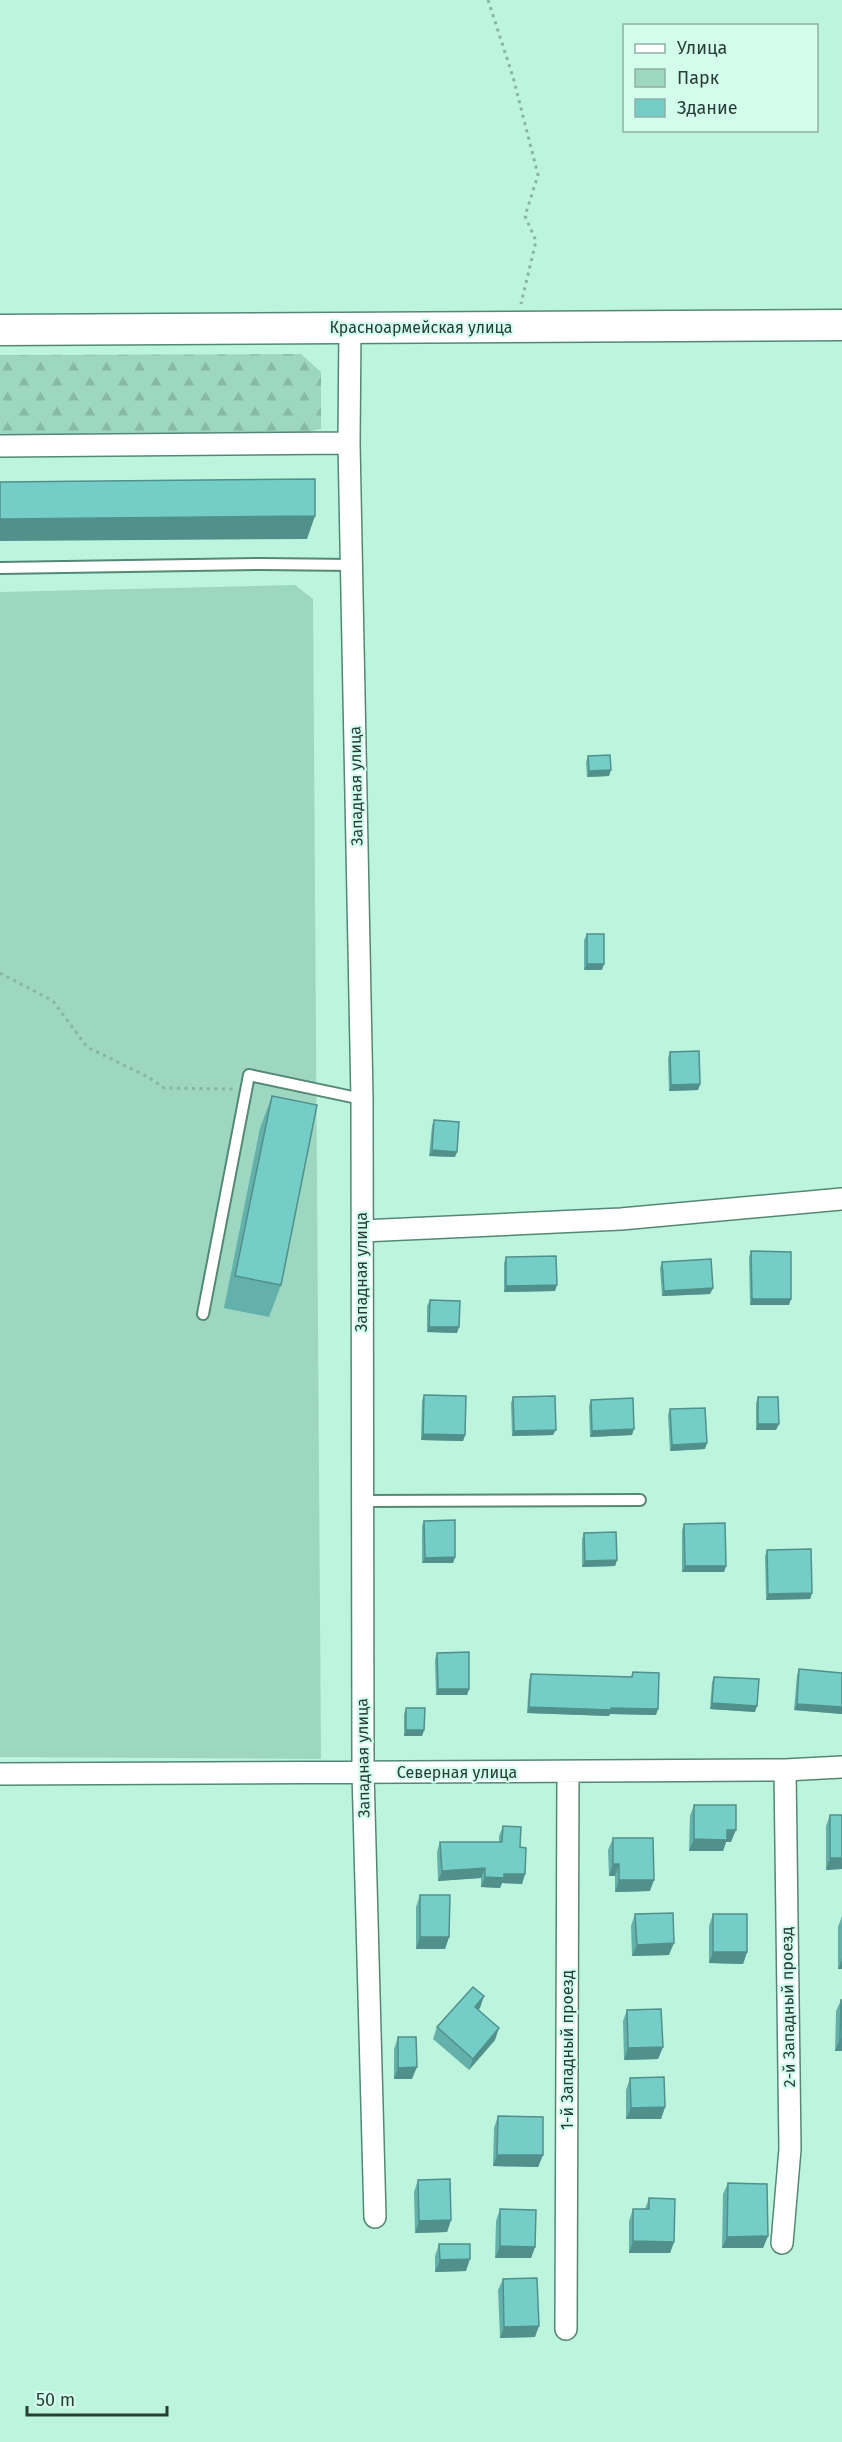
<svg xmlns="http://www.w3.org/2000/svg" width="842" height="2442" viewBox="0 0 842 2442" font-family="'Fira Sans',sans-serif">
  <style>
    .green { fill: #9ed7c1 }
    .forest { fill: url(#forest-firs) }
    .lines { fill: none; stroke-linecap: round; stroke-linejoin: round }
    .service-casing { stroke: #548875; stroke-width: 14 }
    .minor-casing { stroke: #548875; stroke-width: 24 }
    .secondary-casing { stroke: #548875; stroke-width: 33 }
    .path { stroke: #89b4a3; stroke-width: 3; stroke-dasharray: 3 4.5; stroke-linecap: butt }
    .service { stroke: #fff; stroke-width: 10 }
    .minor { stroke: #fff; stroke-width: 21 }
    .secondary { stroke: #fff; stroke-width: 30 }
    .wall { fill: #64b1ab }
    .shaded-wall { fill: #51908b }
    .building { fill: #74cec7; stroke: #51908b; stroke-width: 1.5 }
    .labels { text-anchor: middle; dominant-baseline: central; stroke-width: 4.5; stroke-linejoin: round; paint-order: stroke }
    .street-label { font-size: 16px; fill: #273d35; stroke: #d3feed }
  </style>
  <defs>
    <pattern id="forest-firs" width="22" height="20" patternUnits="userSpaceOnUse" patternTransform="scale(1.5)"><rect width="22" height="20" fill="#9ed7c1"/><path d="M5 1l3.5 6h-7zM16 11l3.5 6h-7z" fill="#88b9a6"/></pattern>
  </defs>
  <rect width="100%" height="100%" fill="#bdf4de"/>
  <path class="green" d="M295,585L313,599L321,1759L0,1757V592Z"/>
  <path class="forest" d="M301,354L321,372V429L298,434L0,437V355Z"/>
  <g class="lines">
    <defs>
      <path id="service" d="M0,568L261,564L353,565
        M203,1314L249,1075L362,1099
        M361,1501L640,1500"/>
      <path id="minor" d="M350,327L349,443L362,1099L363,1772L375,2217
        M0,446L349,443
        M362,1231L621,1219L842,1199
        M0,1774L785,1770L842,1767
        M782,2243L790,2149L785,1770
        M566,2329L568,1772"/>
      <path id="secondary" d="M0,330L842,325"/>
    </defs>
    <use href="#service" class="service-casing"/>
    <use href="#minor" class="minor-casing"/>
    <use href="#secondary" class="secondary-casing"/>
    <path class="path" d="M488,0L513,77L538,175L525,216L536,241L521,304
      M0,973L53,1001L87,1047L148,1077L164,1088L233,1089"/>
    <use href="#service" class="service"/>
    <use href="#minor" class="minor"/>
    <use href="#secondary" class="secondary"/>
  </g>
  <path class="wall" d="M588,756L609,776L587,777L586,762Z
    M587,934L602,970H584V940Z
    M670,1052L700,1084L698,1090L669,1091L668,1058Z
    M272,1096L281,1285L269,1317L224,1308L260,1128Z
    M434,1120L455,1157L429,1156L432,1126Z
    M751,1251L789,1305H750L749,1257Z
    M506,1257L555,1291L504,1292V1263Z
    M662,1262L713,1288L710,1294L662,1296L660,1268Z
    M430,1300L457,1333L427,1332V1306Z
    M424,1395L465,1435L463,1441L421,1440L422,1401Z
    M513,1397L553,1435L512,1436L511,1403Z
    M758,1397L776,1430H756V1403Z
    M591,1400L632,1435L590,1437L589,1406Z
    M670,1409L705,1449L670,1451L668,1415Z
    M424,1521L455,1557L453,1563H422V1526Z
    M684,1524L726,1566L724,1572H682V1530Z
    M584,1533L617,1560L615,1566L582,1567V1539Z
    M767,1550L812,1593L810,1599L766,1600L765,1556Z
    M437,1653L469,1689L467,1695H436L435,1659Z
    M799,1669L842,1673V1714L794,1710L797,1675Z
    M633,1672L656,1715L610,1714L609,1716L527,1713L529,1680L531,1674L631,1677Z
    M714,1677L755,1712L710,1709L712,1682Z
    M406,1708L424,1730L422,1736H404V1714Z
    M694,1805L731,1842H726L723,1851H689L690,1816Z
    M830,1815L842,1869L826,1870V1826Z
    M503,1826L520,1847L525,1874L522,1884L502,1883L500,1888L481,1887V1878L438,1881L437,1852L440,1842H499V1836Z
    M613,1838L650,1891L615,1892V1876H609L608,1850Z
    M420,1895L449,1937L445,1949H416V1907Z
    M635,1914L669,1955L632,1956L631,1926Z
    M713,1914L747,1952L743,1964L709,1963V1926Z
    M842,1916V1969H838V1927Z
    M841,2000L842,2051H835L836,2011Z
    M480,2008L478,2010L495,2040L469,2070L433,2039L437,2027Z
    M627,2010L663,2047L658,2059L624,2060L623,2021Z
    M398,2037L412,2079H394V2049Z
    M630,2078L665,2107L661,2119H626V2090Z
    M498,2116L543,2155L538,2167L493,2166L494,2128Z
    M418,2180L451,2220L447,2232L415,2233L414,2192Z
    M728,2183L768,2236L763,2248H722L723,2194Z
    M649,2198L674,2242L670,2253H629V2221L633,2209H645Z
    M500,2209L535,2247L531,2258H495L496,2221Z
    M439,2244L466,2271L435,2272V2256Z
    M503,2279L535,2337L500,2338L498,2290Z"/>
  <path class="shaded-wall" d="M315,516L307,539L0,541V519Z
    M611,770L609,776L587,777L589,771Z
    M587,964H604L602,970H584Z
    M700,1084L698,1090L669,1091L671,1085Z
    M432,1150L457,1152L455,1157L429,1156Z
    M557,1285L555,1291L504,1292L506,1286Z
    M713,1288L710,1294L662,1296L664,1291Z
    M752,1299H791L789,1305H750Z
    M429,1327H459L457,1333L427,1332Z
    M758,1424H779L776,1430H756Z
    M634,1429L632,1435L590,1437L592,1431Z
    M556,1430L553,1435L512,1436L514,1431Z
    M423,1434L465,1435L463,1441L421,1440Z
    M707,1443L705,1449L670,1451L672,1445Z
    M455,1557L453,1563H422L425,1558Z
    M617,1560L615,1566L582,1567L585,1561Z
    M685,1566H726L724,1572H682Z
    M812,1593L810,1599L766,1600L768,1594Z
    M438,1689H469L467,1695H436Z
    M712,1703L757,1706L755,1712L710,1709Z
    M797,1704L842,1707V1714L794,1710Z
    M529,1707L611,1708L658,1709L656,1715L610,1714L609,1716L527,1713Z
    M406,1730H424L422,1736H404Z
    M727,1830H736L731,1842H726L723,1851H689L694,1839Z
    M830,1858H842V1869L826,1870Z
    M613,1864H619L615,1876H609Z
    M485,1868L481,1878L438,1881L442,1871Z
    M504,1874H525L522,1884L502,1883L500,1888L481,1887L485,1877Z
    M619,1880H654L650,1891L615,1892Z
    M420,1937H449L445,1949H416Z
    M674,1943L669,1955L632,1956L637,1945Z
    M713,1952H747L743,1964L709,1963Z
    M842,1959V1969H838Z
    M484,1996L480,2008L470,2019L475,2007Z
    M499,2028L495,2040L469,2070L473,2059Z
    M840,2039H842V2051H835Z
    M663,2047L658,2059L624,2060L628,2048Z
    M417,2067L412,2079H394L398,2068Z
    M665,2107L661,2119H626L631,2108Z
    M497,2155H543L538,2167L493,2166Z
    M451,2220L447,2232L415,2233L419,2221Z
    M768,2236L763,2248H722L727,2237Z
    M633,2241L674,2242L670,2253H629Z
    M500,2246L535,2247L531,2258H495Z
    M470,2259L466,2271L435,2272L440,2260Z
    M539,2326L535,2337L500,2338L504,2327Z"/>
  <path class="building" d="M315,479V516L0,519V482Z
    M610,755L611,770L589,771L588,756Z
    M587,934H604V964H587Z
    M699,1051L700,1084L671,1085L670,1052Z
    M272,1096L317,1105L281,1285L235,1276Z
    M434,1120L459,1122L457,1152L432,1150Z
    M751,1251L791,1252V1299H752Z
    M556,1256L557,1285L506,1286V1257Z
    M711,1259L713,1288L664,1291L662,1262Z
    M430,1300L460,1301L459,1327H429Z
    M424,1395L466,1396L465,1435L423,1434Z
    M555,1396L556,1430L514,1431L513,1397Z
    M758,1397H778L779,1424H758Z
    M633,1398L634,1429L592,1431L591,1400Z
    M705,1408L707,1443L672,1445L670,1409Z
    M455,1520V1557L425,1558L424,1521Z
    M725,1523L726,1566H685L684,1524Z
    M616,1532L617,1560L585,1561L584,1533Z
    M811,1549L812,1593L768,1594L767,1550Z
    M469,1652V1689H438L437,1653Z
    M799,1669L842,1673V1707L797,1704Z
    M633,1672L659,1673L658,1709L611,1708V1710L529,1707L531,1674L632,1677Z
    M714,1677L759,1679L757,1706L712,1703Z
    M406,1708H425L424,1730H406Z
    M694,1805H736V1830H727V1840L694,1839Z
    M830,1815H842V1858H830Z
    M503,1826L521,1827L520,1847L526,1848L525,1874H504V1878L485,1877V1868L442,1871L440,1842H502Z
    M613,1838H653L654,1880H619V1864H613Z
    M420,1895H450L449,1937H420Z
    M673,1913L674,1943L637,1945L635,1914Z
    M713,1914H747V1952H713Z
    M473,1987L484,1996L475,2007L499,2028L473,2059L437,2027Z
    M841,2000H842V2039H840Z
    M661,2009L663,2047L628,2048L627,2010Z
    M398,2037H416L417,2067L398,2068Z
    M664,2077L665,2107L631,2108L630,2078Z
    M498,2116L543,2117V2155H497Z
    M450,2179L451,2220L419,2221L418,2180Z
    M728,2183L767,2184L768,2236L727,2237Z
    M649,2198L675,2199L674,2242L633,2241V2209H649Z
    M500,2209L536,2210L535,2247L500,2246Z
    M439,2244H470V2259L440,2260Z
    M537,2278L539,2326L504,2327L503,2279Z"/>
  <g class="labels">
    <g class="street-label">
      <text x="421" y="327">Красноармейская улица</text>
      <text transform="translate(356 786) rotate(-91)">Западная улица</text>
      <text transform="translate(361 1272) rotate(-90)">Западная улица</text>
      <text transform="translate(363 1758) rotate(-91)">Западная улица</text>
      <text x="457" y="1772">Северная улица</text>
      <text transform="translate(788 2007) rotate(-91)">2-й Западный проезд</text>
      <text transform="translate(567 2050) rotate(-90)">1-й Западный проезд</text>
    </g>
  </g>
  <rect x="623" y="24" width="195" height="108" fill="#d3feed" stroke="#8eb1a3" stroke-width="1.5"/>
  <rect x="635" y="44" width="30" height="9" fill="#ffffff" stroke="#8eb1a3" stroke-width="1.5"/>
  <text x="677" y="54" font-size="18" fill="#273d35">Улица</text>
  <rect x="635" y="69" width="30" height="18" fill="#9ed7c1" stroke="#8eb1a3" stroke-width="1.5"/>
  <text x="677" y="84" font-size="18" fill="#273d35">Парк</text>
  <rect x="635" y="99" width="30" height="18" fill="#74cec7" stroke="#8eb1a3" stroke-width="1.5"/>
  <text x="677" y="114" font-size="18" fill="#273d35">Здание</text>
  <path d="M27 2406v9h140v-9" fill="none" stroke="#273d35" stroke-width="3"/>
  <text x="36" y="2406" font-size="18" fill="#273d35" stroke="#d3feed" stroke-width="4.5" paint-order="stroke">50 m</text>
</svg>
